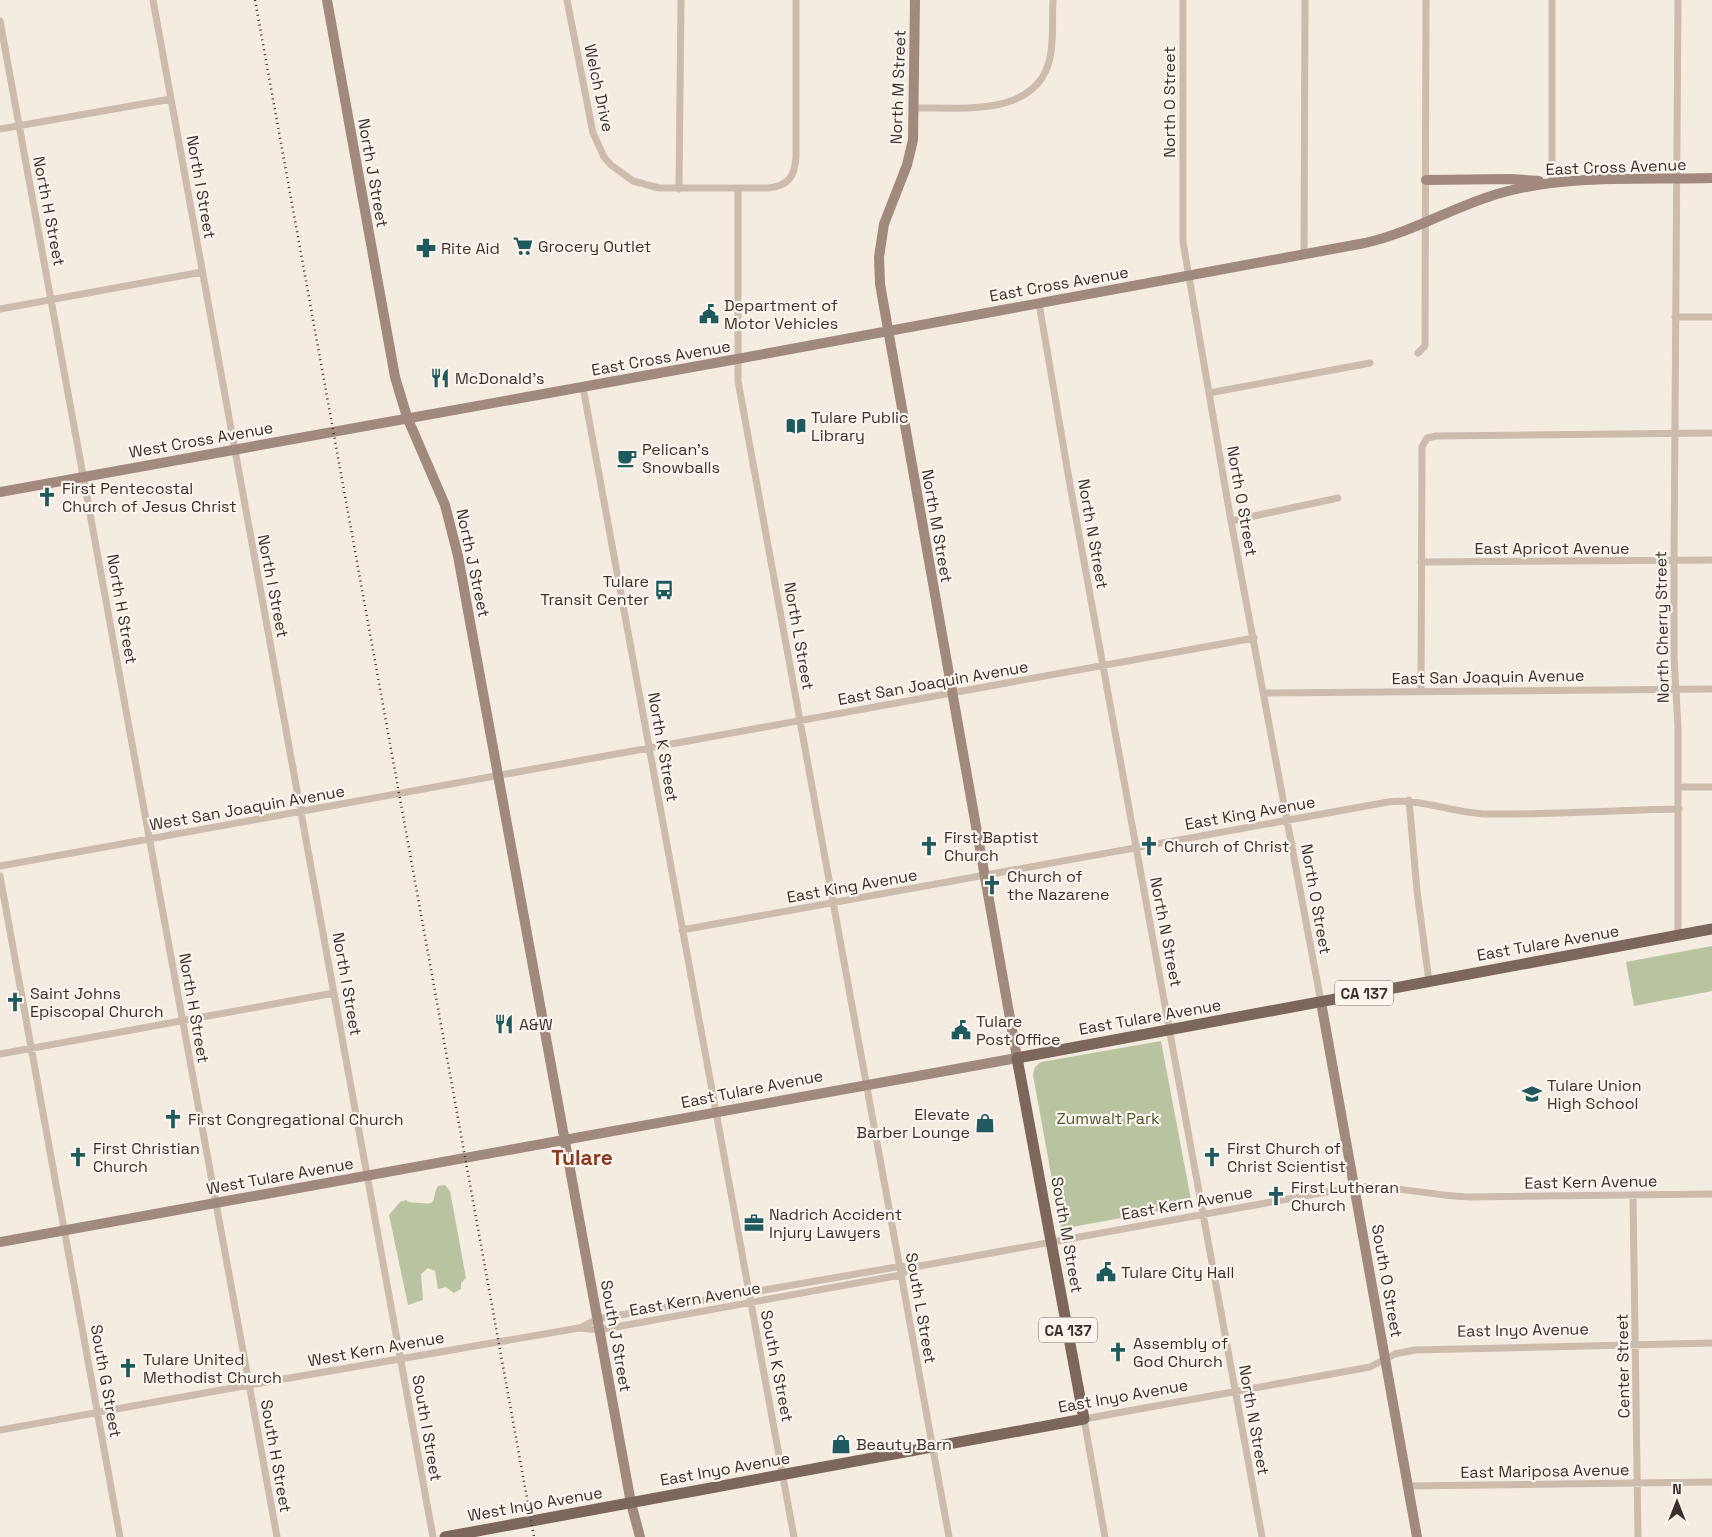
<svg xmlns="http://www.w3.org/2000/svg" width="1712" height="1537" viewBox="0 0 1712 1537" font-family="'Space Grotesk',sans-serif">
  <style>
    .green { fill: #b8c4a0 }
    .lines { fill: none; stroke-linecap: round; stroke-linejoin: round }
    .street { stroke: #cdbbac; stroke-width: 7 }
    .secondary { stroke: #a18a7d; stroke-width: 10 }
    .primary { stroke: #7d675c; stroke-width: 11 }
    .rail { stroke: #3b302b; stroke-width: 2.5; stroke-dasharray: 1 4; stroke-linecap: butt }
    .labels { text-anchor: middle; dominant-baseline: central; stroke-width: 4.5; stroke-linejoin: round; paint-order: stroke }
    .shield { fill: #fbf5ee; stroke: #756b66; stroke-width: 1 }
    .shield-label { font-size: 15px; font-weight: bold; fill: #3b302b }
    .street-label { font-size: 16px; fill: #3b302b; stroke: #fbf5ee }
    .poi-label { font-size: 16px; fill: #3b302b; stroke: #fbf5ee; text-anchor: start }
    .park-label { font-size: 16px; fill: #4a5a2e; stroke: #fbf5ee }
    .district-label { font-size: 21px; font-weight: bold; fill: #8c3b22; stroke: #fbf5ee }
  </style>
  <rect width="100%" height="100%" fill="#f4ebe1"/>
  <path class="green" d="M1712,946V991L1634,1006L1626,962Z
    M1161,1041L1192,1205L1061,1229L1033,1075L1035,1067L1041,1062Z
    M445,1185L450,1191L466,1278L461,1283V1289L454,1293L446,1287L438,1289L435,1271L428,1268L421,1274L423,1300L408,1305L389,1215L400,1202L406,1200C412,1204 415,1202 422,1203C439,1206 431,1197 438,1186Z"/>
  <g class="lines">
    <path class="street" d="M153,0L433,1537
      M567,0L593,133L604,157L611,165L633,181L659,188H768C789,186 795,176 796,156V0
      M1183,0V242L1231,521L1321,1002
      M1552,0V182
      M1678,0L1674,561V657L1678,727V936
      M0,21L277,1537
      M915,108C961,107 1037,118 1050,58C1054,39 1052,19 1053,0
      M0,129L171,99
      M679,189L681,0
      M738,189V381L949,1537
      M1304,254L1305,0
      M1039,303L1070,485L1262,1537
      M0,309L202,272
      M1675,317H1712
      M1418,353L1425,346L1426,0
      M583,387L794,1537
      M1209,393L1370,363
      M1231,521L1338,498
      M1421,562L1712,560
      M1421,691L1422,447L1427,438L1436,436L1712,433
      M1264,693L1712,689
      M1679,787H1712
      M1409,800L1417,891L1429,981
      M0,866L1254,638
      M0,876L120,1537
      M682,930L1388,802C1421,798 1453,813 1487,814C1550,815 1615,810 1679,809
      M0,1054L334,993
      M1633,1195L1638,1537
      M580,1328L597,1319L902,1266
      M0,1430L249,1385L579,1328L599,1330L901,1275L909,1268L1354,1187C1394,1185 1431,1196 1471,1197L1712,1194
      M1409,1486L1712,1482
      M1105,1537L1084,1419L1370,1367L1395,1354L1415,1350L1712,1343"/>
    <path class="secondary" d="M327,0L395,377L407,417L445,505L458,556L631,1503L640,1537
      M1426,180L1510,179L1539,181
      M0,492L737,359L1365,243C1413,232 1451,208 1497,194C1564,174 1642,180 1712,178
      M1321,1002L1417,1537
      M0,1242L1017,1058L880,284L879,257L884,224L907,165L913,140L915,0"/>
    <path class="primary" d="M445,1537L1084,1419L1017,1058L1712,929"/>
    <path class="rail" d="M255,0L534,1537"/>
  </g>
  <defs>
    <symbol id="supermarket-bare" viewBox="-9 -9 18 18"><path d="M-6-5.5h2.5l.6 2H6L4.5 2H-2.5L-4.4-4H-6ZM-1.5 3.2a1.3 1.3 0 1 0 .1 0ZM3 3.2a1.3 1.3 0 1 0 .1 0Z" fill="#1f5a5e" stroke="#fbf5ee" stroke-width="2.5" paint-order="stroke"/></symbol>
    <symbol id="pharmacy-bare" viewBox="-9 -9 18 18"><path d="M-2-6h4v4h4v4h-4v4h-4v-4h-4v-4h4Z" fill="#1f5a5e" stroke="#fbf5ee" stroke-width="2.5" paint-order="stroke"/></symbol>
    <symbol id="civic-bare" viewBox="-9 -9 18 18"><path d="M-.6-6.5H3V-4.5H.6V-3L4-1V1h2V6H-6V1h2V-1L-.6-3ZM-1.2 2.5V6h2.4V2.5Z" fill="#1f5a5e" stroke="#fbf5ee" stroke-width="2.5" paint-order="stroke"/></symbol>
    <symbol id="restaurant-bare" viewBox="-9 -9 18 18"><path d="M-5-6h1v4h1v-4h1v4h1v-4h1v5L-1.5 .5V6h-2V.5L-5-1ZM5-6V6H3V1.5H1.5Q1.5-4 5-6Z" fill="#1f5a5e" stroke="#fbf5ee" stroke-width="2.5" paint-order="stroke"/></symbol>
    <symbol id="library-bare" viewBox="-9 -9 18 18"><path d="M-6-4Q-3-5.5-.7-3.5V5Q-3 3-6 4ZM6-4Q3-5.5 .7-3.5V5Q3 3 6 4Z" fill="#1f5a5e" stroke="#fbf5ee" stroke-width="2.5" paint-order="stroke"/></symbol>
    <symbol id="cafe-bare" viewBox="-9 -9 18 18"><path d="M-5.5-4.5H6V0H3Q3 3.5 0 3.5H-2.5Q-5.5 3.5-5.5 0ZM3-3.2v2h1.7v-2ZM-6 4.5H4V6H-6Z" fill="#1f5a5e" stroke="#fbf5ee" stroke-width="2.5" paint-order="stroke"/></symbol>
    <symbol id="church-bare" viewBox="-9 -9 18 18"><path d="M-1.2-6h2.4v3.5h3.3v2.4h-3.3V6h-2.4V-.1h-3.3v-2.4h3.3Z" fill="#1f5a5e" stroke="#fbf5ee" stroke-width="2.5" paint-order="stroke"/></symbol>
    <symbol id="bus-bare" viewBox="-9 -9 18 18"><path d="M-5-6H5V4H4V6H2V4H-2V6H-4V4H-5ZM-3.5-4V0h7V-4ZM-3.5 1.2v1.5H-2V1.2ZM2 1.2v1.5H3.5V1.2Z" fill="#1f5a5e" stroke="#fbf5ee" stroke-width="2.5" paint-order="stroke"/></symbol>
    <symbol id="school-bare" viewBox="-9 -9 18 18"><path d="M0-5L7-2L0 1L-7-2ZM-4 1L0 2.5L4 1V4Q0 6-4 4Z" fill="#1f5a5e" stroke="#fbf5ee" stroke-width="2.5" paint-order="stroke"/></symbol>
    <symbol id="shop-bare" viewBox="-9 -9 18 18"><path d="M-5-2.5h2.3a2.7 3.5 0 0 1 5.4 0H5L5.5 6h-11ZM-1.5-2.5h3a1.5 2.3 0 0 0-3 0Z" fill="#1f5a5e" stroke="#fbf5ee" stroke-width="2.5" paint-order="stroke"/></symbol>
    <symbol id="office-bare" viewBox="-9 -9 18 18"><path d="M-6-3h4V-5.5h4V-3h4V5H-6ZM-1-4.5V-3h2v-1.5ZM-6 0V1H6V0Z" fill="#1f5a5e" stroke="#fbf5ee" stroke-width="2.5" paint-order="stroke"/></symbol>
  </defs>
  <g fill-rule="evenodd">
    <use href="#supermarket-bare" x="509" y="232" width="28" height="28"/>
    <use href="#pharmacy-bare" x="412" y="234" width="28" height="28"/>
    <use href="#civic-bare" x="695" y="300" width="28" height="28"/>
    <use href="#restaurant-bare" x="426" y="364" width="28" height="28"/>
    <use href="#library-bare" x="782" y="412" width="28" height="28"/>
    <use href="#cafe-bare" x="613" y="444" width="28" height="28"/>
    <use href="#church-bare" x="33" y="483" width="28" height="28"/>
    <use href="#bus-bare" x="650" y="576" width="28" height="28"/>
    <use href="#church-bare" x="915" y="832" width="28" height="28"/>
    <use href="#church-bare" x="1135" y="832" width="28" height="28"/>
    <use href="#church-bare" x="978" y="871" width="28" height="28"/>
    <use href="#church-bare" x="1" y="988" width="28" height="28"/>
    <use href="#restaurant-bare" x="490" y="1010" width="28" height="28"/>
    <use href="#civic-bare" x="947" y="1016" width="28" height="28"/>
    <use href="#school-bare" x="1518" y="1080" width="28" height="28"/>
    <use href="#church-bare" x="159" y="1105" width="28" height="28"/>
    <use href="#shop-bare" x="971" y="1109" width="28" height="28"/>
    <use href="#church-bare" x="64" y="1143" width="28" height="28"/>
    <use href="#church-bare" x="1198" y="1143" width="28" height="28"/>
    <use href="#church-bare" x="1262" y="1182" width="28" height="28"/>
    <use href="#office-bare" x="740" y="1209" width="28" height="28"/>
    <use href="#civic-bare" x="1092" y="1258" width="28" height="28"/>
    <use href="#church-bare" x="1104" y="1338" width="28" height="28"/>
    <use href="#church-bare" x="114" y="1354" width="28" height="28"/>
    <use href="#shop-bare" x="827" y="1430" width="28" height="28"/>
  </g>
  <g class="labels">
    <g class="shield">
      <rect x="1335" y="980.5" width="58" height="25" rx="4"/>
      <rect x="1039" y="1317.5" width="58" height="25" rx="4"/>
    </g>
    <g class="shield-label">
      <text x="1364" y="993">CA 137</text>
      <text x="1068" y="1330">CA 137</text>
    </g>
    <g class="street-label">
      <text transform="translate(898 87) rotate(-88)">North M Street</text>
      <text transform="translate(599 88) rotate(78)">Welch Drive</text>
      <text transform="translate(1169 102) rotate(-90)">North O Street</text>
      <text transform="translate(1616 167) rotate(-2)">East Cross Avenue</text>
      <text transform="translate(373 173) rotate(80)">North J Street</text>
      <text transform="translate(201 187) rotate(80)">North I Street</text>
      <text transform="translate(49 211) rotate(79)">North H Street</text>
      <text transform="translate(1059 284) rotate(-10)">East Cross Avenue</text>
      <text transform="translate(661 358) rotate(-10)">East Cross Avenue</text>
      <text transform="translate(201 440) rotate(-10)">West Cross Avenue</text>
      <text transform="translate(1242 501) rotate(80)">North O Street</text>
      <text transform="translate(937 526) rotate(80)">North M Street</text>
      <text transform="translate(1093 534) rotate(80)">North N Street</text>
      <text x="1552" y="548">East Apricot Avenue</text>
      <text transform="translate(473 563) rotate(78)">North J Street</text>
      <text transform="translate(273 586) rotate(79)">North I Street</text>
      <text transform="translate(122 609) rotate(80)">North H Street</text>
      <text transform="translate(1662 627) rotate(-91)">North Cherry Street</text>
      <text transform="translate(799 636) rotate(80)">North L Street</text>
      <text transform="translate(1488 677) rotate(-1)">East San Joaquin Avenue</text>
      <text transform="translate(933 683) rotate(-10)">East San Joaquin Avenue</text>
      <text transform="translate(663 747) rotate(80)">North K Street</text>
      <text transform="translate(247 808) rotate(-10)">West San Joaquin Avenue</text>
      <text transform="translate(1250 813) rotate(-10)">East King Avenue</text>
      <text transform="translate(852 886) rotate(-10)">East King Avenue</text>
      <text transform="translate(1316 899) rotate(80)">North O Street</text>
      <text transform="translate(1166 932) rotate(79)">North N Street</text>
      <text transform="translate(1548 943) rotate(-10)">East Tulare Avenue</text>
      <text transform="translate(347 984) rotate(80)">North I Street</text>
      <text transform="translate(194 1008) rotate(80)">North H Street</text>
      <text transform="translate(1150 1017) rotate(-10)">East Tulare Avenue</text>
      <text transform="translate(752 1089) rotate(-11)">East Tulare Avenue</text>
      <text transform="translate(280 1176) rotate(-10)">West Tulare Avenue</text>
      <text transform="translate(1591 1182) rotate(-1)">East Kern Avenue</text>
      <text transform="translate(1187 1203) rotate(-10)">East Kern Avenue</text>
      <text transform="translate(1067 1235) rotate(80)">South M Street</text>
      <text transform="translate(1387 1281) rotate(80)">South O Street</text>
      <text transform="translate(695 1299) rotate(-10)">East Kern Avenue</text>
      <text transform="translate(921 1308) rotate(80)">South L Street</text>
      <text transform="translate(1523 1330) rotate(-1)">East Inyo Avenue</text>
      <text transform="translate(616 1336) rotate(80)">South J Street</text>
      <text transform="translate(376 1349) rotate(-10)">West Kern Avenue</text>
      <text transform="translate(777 1366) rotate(79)">South K Street</text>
      <text transform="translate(1623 1366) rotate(-91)">Center Street</text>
      <text transform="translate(106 1381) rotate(80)">South G Street</text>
      <text transform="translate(1123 1396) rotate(-10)">East Inyo Avenue</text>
      <text transform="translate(1254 1420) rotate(80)">North N Street</text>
      <text transform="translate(427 1428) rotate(80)">South I Street</text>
      <text transform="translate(276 1456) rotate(80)">South H Street</text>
      <text transform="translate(725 1469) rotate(-10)">East Inyo Avenue</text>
      <text transform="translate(1545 1471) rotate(-1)">East Mariposa Avenue</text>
      <text transform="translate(535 1504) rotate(-10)">West Inyo Avenue</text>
    </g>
    <g class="poi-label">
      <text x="538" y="246">Grocery Outlet</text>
      <text x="441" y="248">Rite Aid</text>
      <text x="724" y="305">Department of<tspan x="724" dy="18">Motor Vehicles</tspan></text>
      <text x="455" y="378">McDonald's</text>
      <text x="811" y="417">Tulare Public<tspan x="811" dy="18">Library</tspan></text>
      <text x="642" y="449">Pelican's<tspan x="642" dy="18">Snowballs</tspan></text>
      <text x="62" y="488">First Pentecostal<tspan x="62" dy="18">Church of Jesus Christ</tspan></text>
      <text x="649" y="581" text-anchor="end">Tulare<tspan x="649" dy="18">Transit Center</tspan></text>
      <text x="944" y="837">First Baptist<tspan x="944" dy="18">Church</tspan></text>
      <text x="1164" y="846">Church of Christ</text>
      <text x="1007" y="876">Church of<tspan x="1007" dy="18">the Nazarene</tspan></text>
      <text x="30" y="993">Saint Johns<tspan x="30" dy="18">Episcopal Church</tspan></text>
      <text x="976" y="1021">Tulare<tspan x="976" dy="18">Post Office</tspan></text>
      <text x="519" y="1024">A&amp;W</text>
      <text x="1547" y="1085">Tulare Union<tspan x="1547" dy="18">High School</tspan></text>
      <text x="970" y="1114" text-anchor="end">Elevate<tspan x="970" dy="18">Barber Lounge</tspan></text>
      <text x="188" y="1119">First Congregational Church</text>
      <text x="93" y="1148">First Christian<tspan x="93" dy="18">Church</tspan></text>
      <text x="1227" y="1148">First Church of<tspan x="1227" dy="18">Christ Scientist</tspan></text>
      <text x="1291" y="1187">First Lutheran<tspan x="1291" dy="18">Church</tspan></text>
      <text x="769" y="1214">Nadrich Accident<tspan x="769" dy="18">Injury Lawyers</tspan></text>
      <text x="1121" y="1272">Tulare City Hall</text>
      <text x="1133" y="1343">Assembly of<tspan x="1133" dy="18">God Church</tspan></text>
      <text x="143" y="1359">Tulare United<tspan x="143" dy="18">Methodist Church</tspan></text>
      <text x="856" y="1444">Beauty Barn</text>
    </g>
    <g class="park-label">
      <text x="1108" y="1118">Zumwalt Park</text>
    </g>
    <g class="district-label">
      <text x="582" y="1157">Tulare</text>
    </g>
  </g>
  <g transform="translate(1677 1502)" stroke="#fbf5ee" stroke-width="4" paint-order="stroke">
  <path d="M0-4L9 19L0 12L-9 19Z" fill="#3b302b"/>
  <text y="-8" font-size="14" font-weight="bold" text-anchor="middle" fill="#3b302b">N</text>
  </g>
</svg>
